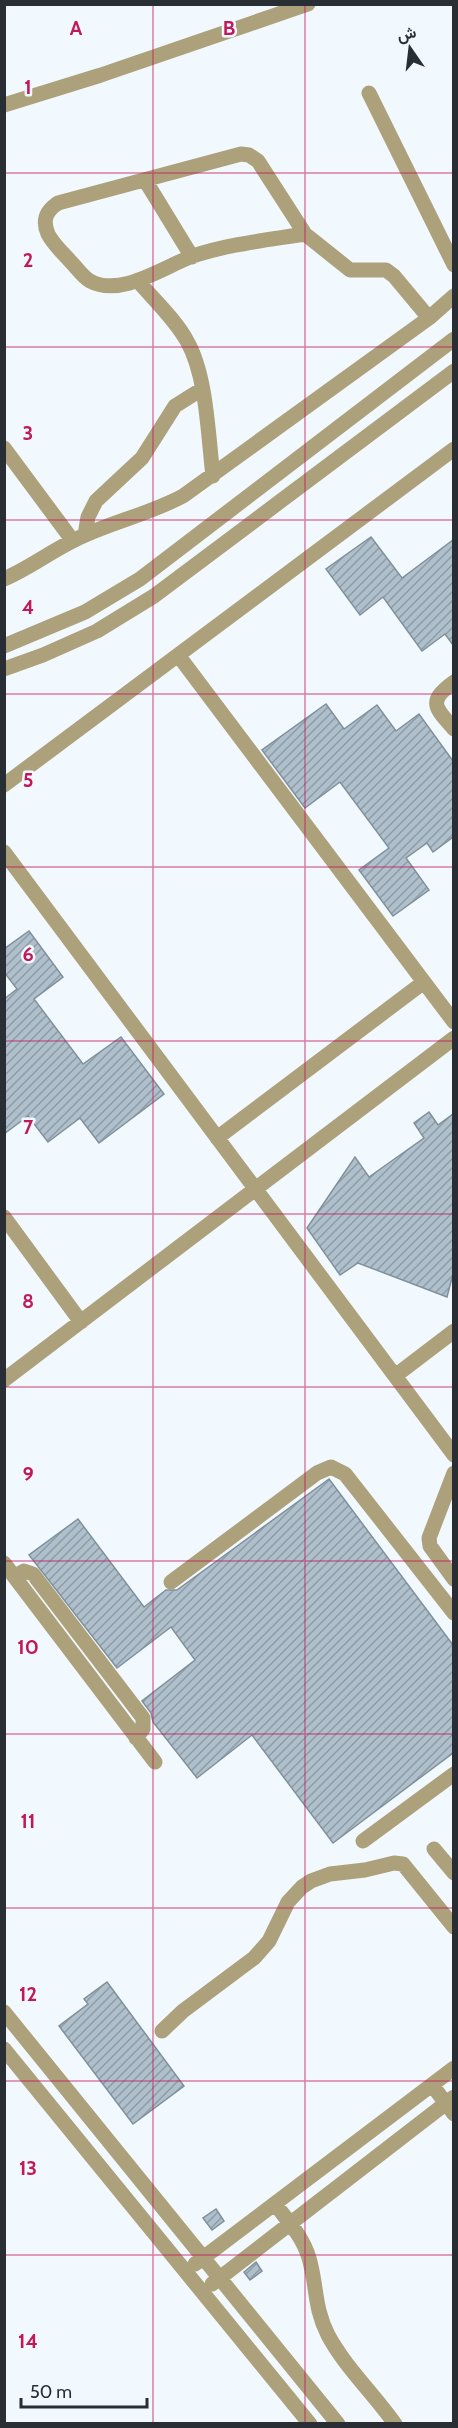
<svg xmlns="http://www.w3.org/2000/svg" width="458" height="2428" viewBox="0 0 458 2428" font-family="Cabin,Vazirmatn,sans-serif">
  <style>
    .building { fill: url(#building-hatch); stroke: #7f909c; stroke-width: 1.5 }
    .lines { fill: none; stroke-linecap: round; stroke-linejoin: round }
    .minor { stroke: #ada17c; stroke-width: 15 }
    .grid { fill: none; stroke: #c2185b; stroke-width: 1.5; stroke-opacity: 0.55 }
    .grid-label { font-size: 20px; text-anchor: middle; font-weight: bold; fill: #c2185b; stroke: #f1f9fe; stroke-width: 5; stroke-linejoin: round; paint-order: stroke }
  </style>
  <defs>
    <pattern id="building-hatch" width="6" height="6" patternUnits="userSpaceOnUse" patternTransform="scale(1.5)"><rect width="6" height="6" fill="#afc0cc"/><path d="M-1 1l2-2M0 6l6-6M5 7l2-2" fill="none" stroke="#8e9ca6"/></pattern>
  </defs>
  <rect width="100%" height="100%" fill="#f1f9fe"/>
  <path class="building" d="M371,537L402,578L453,540V645L445,634L422,651L383,597L360,615L326,569Z
    M326,704L344,729L377,705L396,731L419,714L453,761V837L433,852L427,843L406,858L429,890L393,916L359,870L389,848L340,782L305,808L262,750Z
    M29,931L63,977L34,999L83,1064L121,1037L164,1094L99,1143L80,1118L48,1142L28,1116L4,1134V999L17,989L4,972V949Z
    M429,1112L438,1125L453,1114V1274L447,1297L358,1263L340,1275L307,1228L355,1157L369,1177L424,1138L414,1123Z
    M329,1479L453,1645V1753L333,1843L252,1735L197,1778L153,1722L151,1713L142,1701L195,1660L171,1627L117,1668L29,1555L78,1519L144,1607L166,1590H177Z
    M107,1982L184,2086L133,2124L59,2026L88,2004L84,1999Z
    M216,2209L224,2221L212,2230L203,2218Z
    M256,2262L262,2271L250,2280L244,2272Z"/>
  <g class="lines">
    <path class="minor" d="M369,93L454,265
      M4,105L101,75L308,4
      M145,180L192,257
      M305,234C268,240 229,244 193,256C165,266 121,298 90,281C83,277 77,268 71,262C63,253 53,244 48,234C42,220 46,211 58,203L241,154L249,155L258,161L305,234L350,270H386L394,276L429,318
      M138,281C154,300 175,319 187,341C207,376 208,436 213,476
      M4,448L73,541
      M85,535L88,517L96,501L142,458L175,406L202,389
      M4,579C32,567 55,548 83,536C116,521 151,513 183,496L429,318L454,296
      M4,646L85,612L140,579L454,339
      M178,655L454,1022
      M4,669L43,655L97,631L154,596L454,371
      M454,682C427,702 435,707 454,729
      M4,785L454,449
      M4,852L454,1455
      M217,1138L424,982
      M4,1217L81,1322
      M395,1376L454,1331
      M4,1380L454,1038
      M454,1473L429,1538L430,1546L454,1579
      M4,1563L155,1762
      M15,1576L24,1571L33,1574L143,1718V1729L136,1738
      M171,1582L317,1473L331,1467L345,1474L454,1613
      M363,1841L454,1774
      M434,1849L454,1873
      M4,2012L338,2424
      M162,2031L183,2011L254,1958L269,1941L288,1902L302,1887L311,1881L330,1874L365,1870L394,1863L403,1864L454,1927
      M4,2049L310,2424
      M432,2085L454,2114
      M275,2204C288,2221 303,2237 309,2258C317,2285 314,2308 328,2335C345,2367 374,2394 395,2424
      M195,2264L454,2068
      M212,2284L454,2097"/>
  </g>
  <path class="grid" d="M153,4V2424M305,4V2424M4,173H454M4,347H454M4,520H454M4,694H454M4,867H454M4,1041H454M4,1214H454M4,1387H454M4,1561H454M4,1734H454M4,1908H454M4,2081H454M4,2255H454"/>
  <g class="grid-label">
    <text x="76" y="35">A</text>
    <text x="229" y="35">B</text>
    <text x="28" y="94">1</text>
    <text x="28" y="267">2</text>
    <text x="28" y="440">3</text>
    <text x="28" y="614">4</text>
    <text x="28" y="787">5</text>
    <text x="28" y="961">6</text>
    <text x="28" y="1134">7</text>
    <text x="28" y="1308">8</text>
    <text x="28" y="1481">9</text>
    <text x="28" y="1654">10</text>
    <text x="28" y="1828">11</text>
    <text x="28" y="2001">12</text>
    <text x="28" y="2175">13</text>
    <text x="28" y="2348">14</text>
  </g>
  <rect width="458" height="2428" fill="none" stroke="#282e33" stroke-width="12"/>
  <g transform="translate(410 48) rotate(346)" stroke="#f1f9fe" stroke-width="4.5" paint-order="stroke">
  <path d="M0-4.5L10 22L0 15L-10 22Z" fill="#282e33"/>
  <text y="-9" font-size="16" font-weight="bold" text-anchor="middle" fill="#282e33">ش</text>
  </g>
  <path d="M21 2398v9h126v-9" fill="none" stroke="#282e33" stroke-width="3"/>
  <text x="30" y="2398" font-size="18" fill="#282e33" stroke="#f1f9fe" stroke-width="4.5" paint-order="stroke">50 m</text>
</svg>
